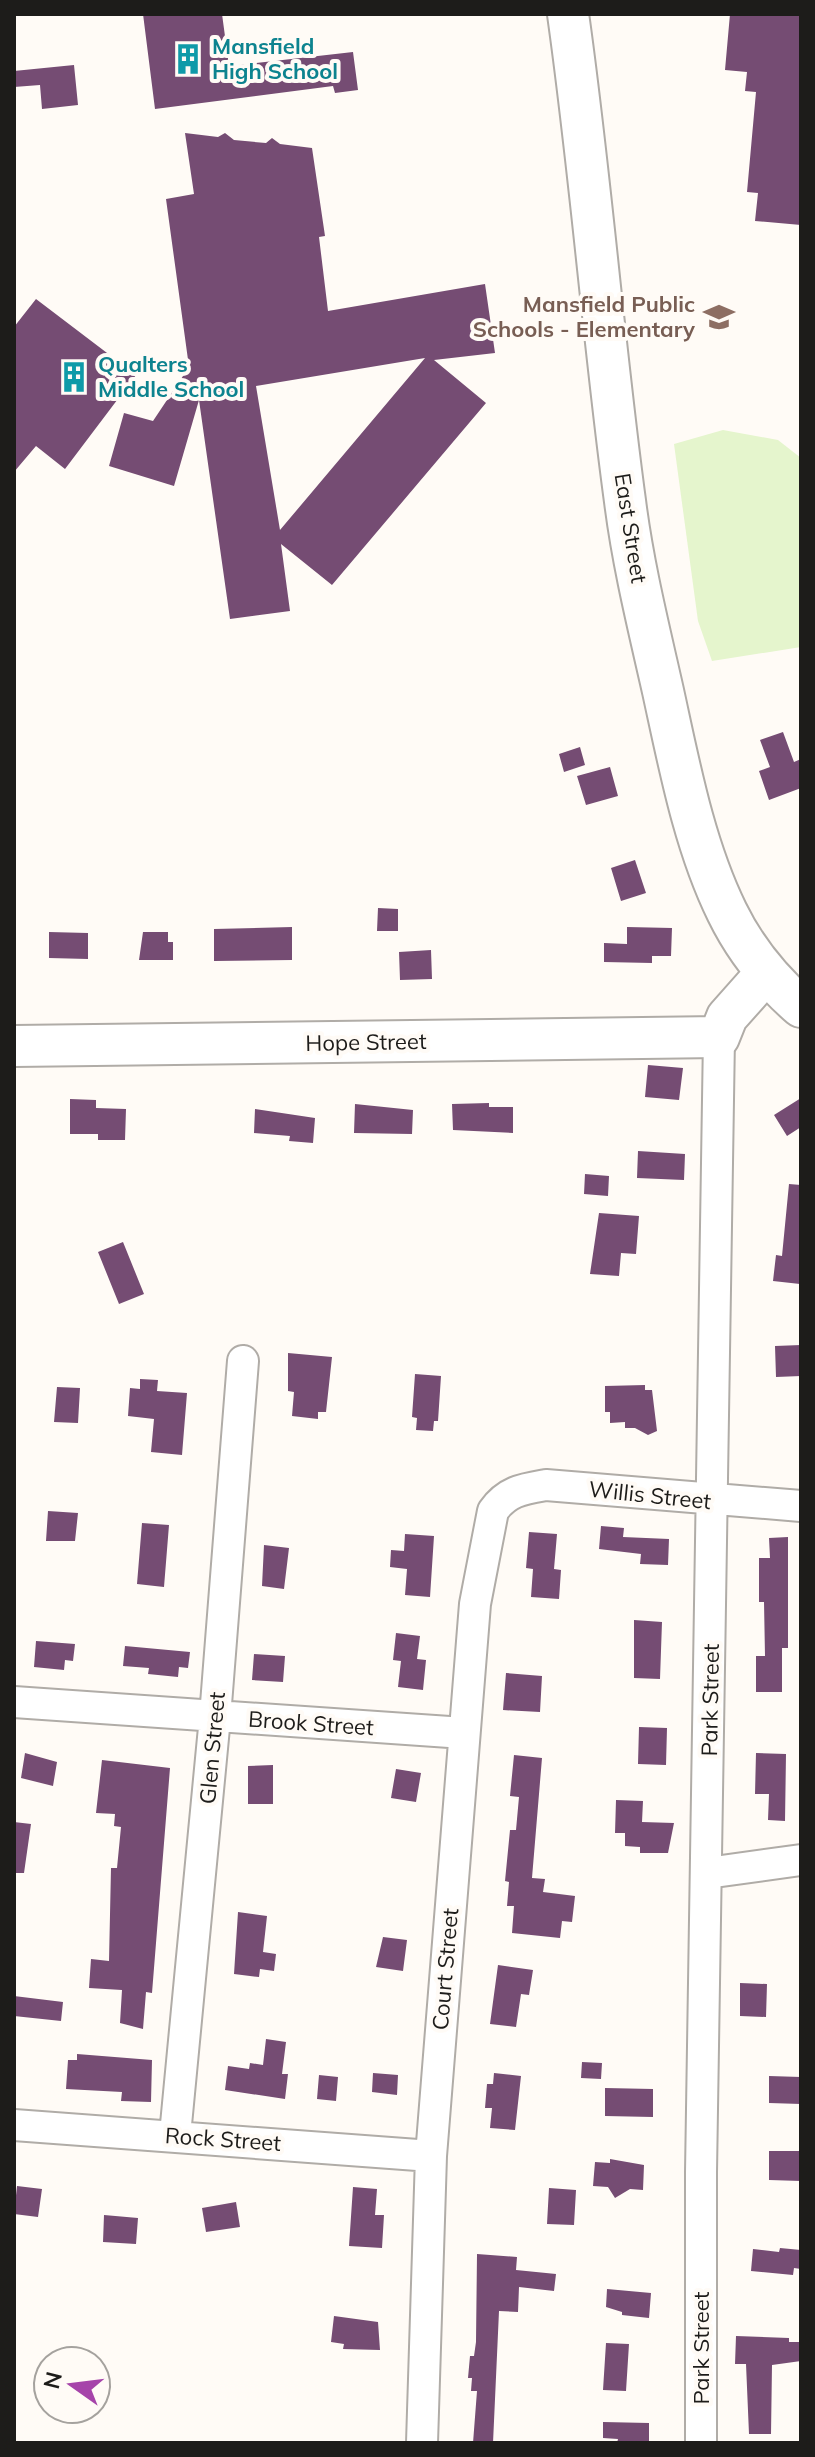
<svg xmlns="http://www.w3.org/2000/svg" width="815" height="2457" viewBox="0 0 815 2457" font-family="Mulish,sans-serif">
  <style>
    .green { fill: #e5f5cd }
    .building { fill: #754c73; fill-rule: evenodd }
    .lines { fill: none; stroke-linecap: round; stroke-linejoin: round }
    .minor-casing { stroke: #b0aca7; stroke-width: 34 }
    .major-casing { stroke: #b0aca7; stroke-width: 44 }
    .minor { stroke: #fff; stroke-width: 30 }
    .major { stroke: #fff; stroke-width: 40 }
    .labels { text-anchor: middle; dominant-baseline: central; stroke-width: 8; stroke-linejoin: round; paint-order: stroke }
    .culture-label { font-size: 22px; font-weight: bold; fill: #0d838f; stroke: #fffbf6; text-anchor: start }
    .education-label { font-size: 22px; font-weight: bold; fill: #785e54; stroke: #fffbf6; text-anchor: end }
    .street-label { font-size: 22px; fill: #1d1c1a; stroke: #fffbf6 }
  </style>
  <rect width="100%" height="100%" fill="#fffbf6"/>
  <path class="green" d="M723,430L778,440L801,458V647L712,661L698,621L674,444Z"/>
  <path class="building" d="M143,14H222L229,66L353,52L358,90L335,93L333,86L155,109Z
    M730,14H801V225L755,221L758,193L747,192L756,92L745,91L747,72L725,70Z
    M74,65L78,105L42,109L40,85L14,87V71Z
    M185,133L218,137L225,133L234,140L266,143L272,138L280,144L312,148L325,236L319,237L328,311L485,284L495,353L434,360L486,403L332,585L281,544L290,611L230,619L199,400L174,486L109,466L124,413L153,421L189,367L166,199L194,194ZM425,358L280,530L256,386Z
    M36,299L136,375L65,469L36,446L14,472V327Z
    M783,732L794,762L801,759V788L769,800L759,771L770,767L760,740Z
    M580,747L585,765L564,772L559,754Z
    M610,767L618,796L586,805L577,776Z
    M635,860L646,893L621,901L611,868Z
    M378,908L398,909V931H377Z
    M292,927V960L214,961V929Z
    M627,927L672,928L671,956H652V963L604,962V943L627,944Z
    M49,932L88,933V959L49,958Z
    M143,932H168V942H173V960H139Z
    M431,950L432,979L400,980L399,952Z
    M648,1065L683,1068L679,1100L645,1097Z
    M801,1098V1127L787,1136L774,1115Z
    M70,1099L96,1100V1108L126,1109L125,1140H98V1134H70Z
    M489,1103V1107H513V1133L453,1130L452,1104Z
    M355,1104L413,1110L412,1134L354,1133Z
    M255,1109L315,1118L313,1143L289,1141L290,1136L254,1133Z
    M638,1151L685,1154L684,1180L637,1178Z
    M585,1174L609,1176L608,1196L584,1194Z
    M789,1184L801,1185L800,1284L773,1281L776,1255L782,1256Z
    M599,1213L639,1216L636,1254L621,1253L619,1276L590,1274Z
    M123,1242L144,1294L119,1304L98,1252Z
    M801,1345V1376L776,1377L775,1346Z
    M288,1353L332,1357L326,1412H318V1419L292,1416L294,1392L288,1391Z
    M415,1374L441,1376L438,1421H434L433,1431L416,1430L417,1418L412,1417Z
    M140,1379L158,1380L157,1391L187,1393L182,1455L151,1452L154,1419L128,1416L130,1388L140,1389Z
    M645,1385V1390H652L657,1431L648,1435L635,1428H625V1422L610,1423V1412H605V1386Z
    M57,1387L80,1388L78,1423L54,1422Z
    M48,1511L78,1513L75,1541H46Z
    M142,1523L169,1525L164,1587L137,1584Z
    M601,1526L624,1528L623,1537L669,1539L668,1565L640,1564L641,1554L599,1549Z
    M529,1532L557,1534L554,1569L561,1570L559,1599L531,1597L533,1569L526,1568Z
    M405,1534L434,1536L430,1597L405,1595L407,1569L390,1567L391,1550L404,1551Z
    M788,1537V1648H782V1692H756V1656H765L764,1602H759V1558H770L769,1538Z
    M264,1545L289,1548L284,1589L262,1586Z
    M634,1620L662,1622L660,1679L634,1678Z
    M396,1633L420,1636L417,1659L426,1660L423,1690L398,1687L401,1661L393,1660Z
    M36,1641L75,1644L73,1661L65,1660L64,1670L34,1667Z
    M125,1646L190,1652L188,1668L179,1667L178,1677L148,1674L149,1668L123,1666Z
    M254,1654L285,1656L283,1682L252,1680Z
    M506,1673L542,1676L540,1712L503,1710Z
    M639,1727L667,1728L666,1765L638,1764Z
    M25,1753L57,1762L53,1786L21,1778Z
    M756,1753L786,1754L785,1821L768,1820L769,1794H755Z
    M514,1755L542,1758L532,1878L545,1879L543,1892L575,1896L572,1922L562,1921L560,1938L512,1933L514,1906H507L509,1882L505,1881L510,1830H516L519,1797L510,1796Z
    M102,1760L170,1768L152,1993L146,1992L143,2029L120,2023L122,1990L89,1988L91,1959L109,1961L111,1868H117L121,1827L114,1826L115,1814L96,1813Z
    M273,1765V1804H248V1766Z
    M396,1769L421,1773L416,1802L391,1798Z
    M616,1800L643,1801L642,1822L674,1823L668,1853H640V1847L625,1846V1833H615Z
    M14,1822L31,1824L24,1873H14Z
    M238,1912L267,1916L263,1952L276,1954L274,1971L260,1969L259,1977L234,1974Z
    M383,1937L407,1940L403,1971L376,1967Z
    M498,1965L533,1970L529,1995L521,1994L516,2027L490,2024Z
    M740,1983L767,1984L766,2017L740,2016Z
    M14,1996L63,2002L61,2021L14,2016Z
    M266,2039L286,2042L282,2074H288L285,2099L225,2090L228,2066L249,2069L250,2063L263,2065Z
    M77,2054L152,2060L151,2102L121,2101L122,2092L66,2089L68,2060H77Z
    M582,2062L602,2063L601,2079L581,2078Z
    M373,2073L398,2075L397,2095L372,2092Z
    M494,2073L521,2076L515,2130L490,2128L492,2108H485L487,2084H493Z
    M319,2075L338,2077L336,2101L317,2099Z
    M769,2076L801,2077V2104L769,2103Z
    M605,2088L653,2089V2117L605,2116Z
    M769,2151H801V2181L769,2180Z
    M610,2159L644,2165L643,2190L630,2189L615,2198L608,2187L593,2186L595,2162L610,2163Z
    M17,2186L42,2189L38,2217L14,2214Z
    M353,2187L377,2189L375,2215H384L382,2248L349,2246Z
    M549,2188L576,2190L574,2225L547,2224Z
    M236,2202L240,2227L206,2232L202,2208Z
    M104,2215L138,2218L136,2244L103,2242Z
    M780,2248L801,2250V2269L794,2268L793,2275L751,2271L753,2249L779,2252Z
    M477,2254L517,2257L516,2270L556,2274L554,2291L519,2287L518,2312L499,2311L493,2443H473L477,2391H471L472,2378H468L470,2356H474L476,2342Z
    M607,2289L651,2293L649,2318L622,2315V2312L606,2307Z
    M334,2316L378,2322L380,2350L343,2349L344,2344L331,2342Z
    M736,2336L789,2338V2342H801V2361L772,2365L771,2434H749L746,2364H735Z
    M606,2343L629,2344L626,2391L603,2390Z
    M603,2422L649,2423V2443H617L618,2439L603,2438Z"/>
  <g class="lines">
    <defs>
      <path id="minor" d="M14,1702L464,1733
        M707,1873L801,1860
        M14,2125L431,2156
        M175,2135L215,1717L243,1361
        M422,2443L431,2156L475,1604L493,1511C507,1491 523,1489 546,1485L801,1506
        M701,2443V2172L719,1037"/>
      <path id="major" d="M568,14C591,176 603,339 625,501C633,565 649,629 663,691C679,764 694,845 727,912C745,949 770,980 801,1007
        M14,1046L719,1037L727,1017L766,973"/>
    </defs>
    <use href="#minor" class="minor-casing"/>
    <use href="#major" class="major-casing"/>
    <use href="#minor" class="minor"/>
    <use href="#major" class="major"/>
  </g>
  <defs>
    <symbol id="building-bare" viewBox="-9 -9 18 18"><path d="M-4-6H4V6H1V3H-1V6H-4ZM-2.5-4.3h1.7v1.8h-1.7ZM.8-4.3h1.7v1.8H.8ZM-2.5-1h1.7V.8h-1.7ZM.8-1h1.7V.8H.8Z" fill="#0f9aa8" stroke="#fffbf6" stroke-width="2.5" paint-order="stroke"/></symbol>
    <symbol id="school-bare" viewBox="-9 -9 18 18"><path d="M0-5L7-2L0 1L-7-2ZM-4 1L0 2.5L4 1V4Q0 6-4 4Z" fill="#8d6e63" stroke="#fffbf6" stroke-width="2.5" paint-order="stroke"/></symbol>
  </defs>
  <g fill-rule="evenodd">
    <use href="#building-bare" x="166" y="37" width="44" height="44"/>
    <use href="#school-bare" x="697" y="295" width="44" height="44"/>
    <use href="#building-bare" x="52" y="355" width="44" height="44"/>
  </g>
  <g class="labels">
    <g class="culture-label">
      <text x="212" y="46">Mansfield<tspan x="212" dy="25">High School</tspan></text>
      <text x="98" y="364">Qualters<tspan x="98" dy="25">Middle School</tspan></text>
    </g>
    <g class="education-label">
      <text x="695" y="304">Mansfield Public<tspan x="695" dy="25">Schools - Elementary</tspan></text>
    </g>
    <g class="street-label">
      <text transform="translate(631 528) rotate(81)">East Street</text>
      <text transform="translate(366 1042) rotate(-1)">Hope Street</text>
      <text transform="translate(650 1495) rotate(6)">Willis Street</text>
      <text transform="translate(710 1700) rotate(-89)">Park Street</text>
      <text transform="translate(311 1723) rotate(4)">Brook Street</text>
      <text transform="translate(212 1748) rotate(-85)">Glen Street</text>
      <text transform="translate(445 1969) rotate(-85)">Court Street</text>
      <text transform="translate(223 2139) rotate(4)">Rock Street</text>
      <text transform="translate(701 2348) rotate(-90)">Park Street</text>
    </g>
  </g>
  <rect width="815" height="2457" fill="none" stroke="#1d1c1a" stroke-width="32"/>
  <g transform="translate(72 2385) rotate(284)"><circle r="38" fill="#fffbf6" stroke="#a5a29e" stroke-width="2"/>
  <path d="M0-6L14 30L0 20L-14 30Z" fill="#a644aa"/>
  <text y="-12" font-size="22" font-weight="bold" text-anchor="middle" fill="#1d1c1a">N</text>
  </g>
</svg>
